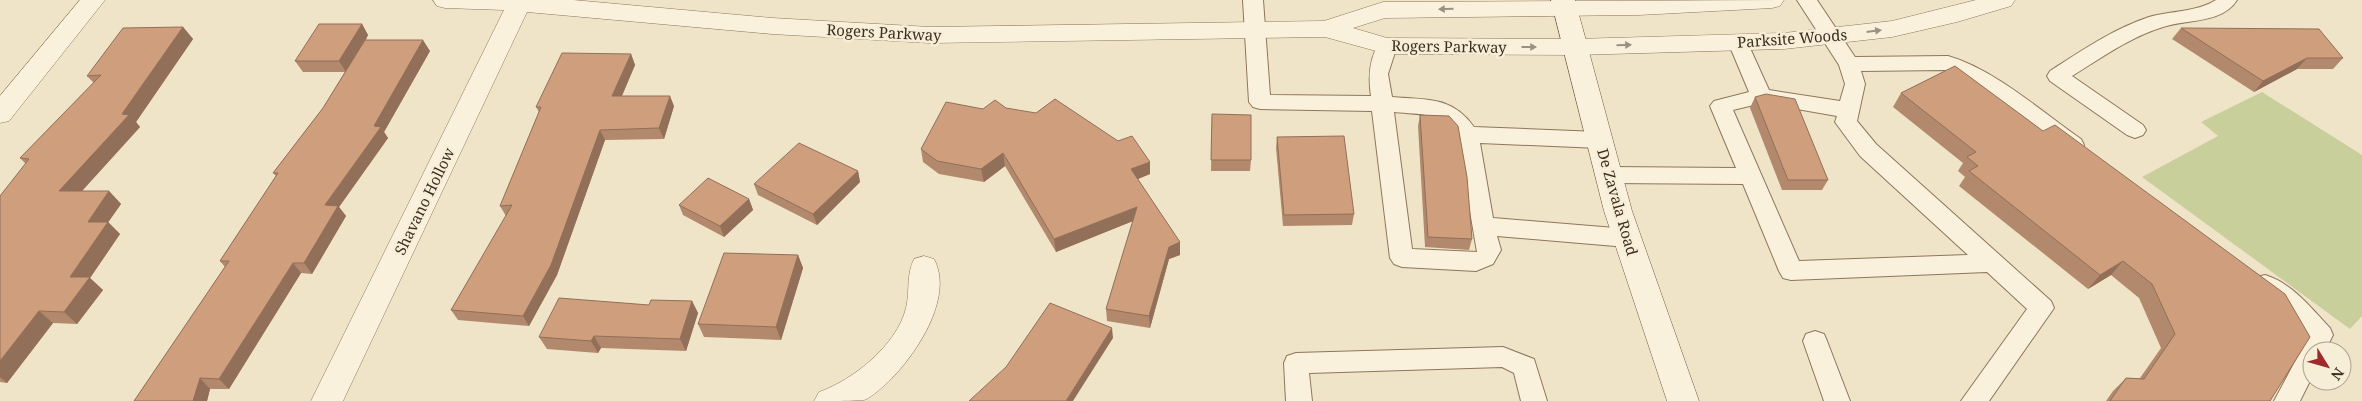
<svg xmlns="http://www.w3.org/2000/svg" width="2362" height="401" viewBox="0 0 2362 401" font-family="'Noto Serif',serif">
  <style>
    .green { fill: #c9cf9b }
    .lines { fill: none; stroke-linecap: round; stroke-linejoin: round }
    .lane-casing { stroke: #8d765c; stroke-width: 2 }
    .street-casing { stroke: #8d765c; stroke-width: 1 }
    .secondary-casing { stroke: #6f573f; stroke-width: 1 }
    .lane { fill: #faf1dc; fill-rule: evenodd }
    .street { fill: #faf1dc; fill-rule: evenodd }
    .secondary { fill: #faf1dc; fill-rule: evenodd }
    .wall { fill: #b2896c }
    .shaded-wall { fill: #916f58 }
    .building { fill: #cf9f7d; stroke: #916f58 }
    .oneway { fill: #9c907e }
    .labels { text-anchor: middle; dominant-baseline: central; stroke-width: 5; stroke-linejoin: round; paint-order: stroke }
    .street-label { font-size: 15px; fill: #3d2e20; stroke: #f7eed8 }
  </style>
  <rect width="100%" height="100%" fill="#f0e4c8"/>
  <path class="green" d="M2262,92L2362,155V316L2350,329L2142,177L2218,136L2201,122Z"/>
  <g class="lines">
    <defs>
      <path id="lane" d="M1243,0H1263L1270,95L1371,96C1368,77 1369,59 1380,41L1387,39L1394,41L1397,46L1388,74L1392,97C1427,100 1452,96 1474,127L1599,132L1607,134L1610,140L1607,146L1599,148L1480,143L1493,218L1627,229L1635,232L1639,238L1635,244L1627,247L1497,236L1501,250L1493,264L1476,271L1402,267L1394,264L1390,258L1372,111L1260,109L1253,107L1249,102ZM1394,112C1421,115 1441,111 1457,136L1477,252L1412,249Z
        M1797,0H1817L1855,57L1948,56C1994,69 2042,112 2081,139L2084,145L2081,151L2073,153L2065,151L1973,83L1945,70L1861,71L1865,84L1857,121L1876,144L2051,301L2054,308L1989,401H1961L2027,309L1987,272L1791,280L1783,278L1779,271L1743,184L1608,183L1600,181L1597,175L1600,169L1608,167L1736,168L1710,106L1714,101L1749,92L1728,42L1731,37L1738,35L1745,37L1769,90L1840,101L1845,84L1839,65ZM1762,103L1837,116L1835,122L1860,156L1968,255L1799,261L1733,110Z
        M2216,0H2237C2222,24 2187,19 2163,27C2130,37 2101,58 2072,76L2143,125L2146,130L2143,135L2135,138L2127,135L2050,81L2047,76L2050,71C2081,51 2113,29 2149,17C2170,11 2197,12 2216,0Z
        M2265,275C2292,283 2311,308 2330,328L2333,335L2325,351H2312V377L2300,401H2274L2308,337L2280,307L2257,291L2253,284L2257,277Z
        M1815,331L1824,334L1827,341L1850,401H1824L1803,341L1806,334Z
        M1503,347L1534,359L1547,401H1521L1514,373L1502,367L1309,373L1312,401H1286L1284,363L1287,356L1296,353Z"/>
      <path id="street" d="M80,0H105L9,121L0,123V96Z
        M433,0H573L772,18L930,27L1324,21L1383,2L1784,0L1780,6L1772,8L1639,15L1385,18L1353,28L1387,38L1576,39L1784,33L1892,21L1976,0H2015L2011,6L1957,22L1892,37L1784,49L1576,55L1387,54L1325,37L930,43L772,34L527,12L343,401H311L504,10L445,8L437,6Z
        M924,256L934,259C955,298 914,358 886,384C880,389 872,397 864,400C854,401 827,401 814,401L819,392C853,380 897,345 906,308C910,292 906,274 914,259Z"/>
      <path id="secondary" d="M1551,0H1575L1632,211L1699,401H1667L1604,211Z"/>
    </defs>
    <use href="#lane" class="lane-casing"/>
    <use href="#street" class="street-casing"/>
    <use href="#secondary" class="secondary-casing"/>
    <use href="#lane" class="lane"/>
    <use href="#street" class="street"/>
    <use href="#secondary" class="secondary"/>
  </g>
  <path class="wall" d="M362,24L368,35L366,40L430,51L384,132L388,138L339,207L346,216L312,274L301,273L229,389H210L207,401H134L225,267L220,261L276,176L273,173L323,108L345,72H303L295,61Z
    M183,27L193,39L136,122L140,127L82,191H109L121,204L108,222L120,234L90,278L103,290L77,324L53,323L7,383L0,382V196L26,164L20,158L94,83L87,76Z
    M2181,28L2343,58L2333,69H2297L2254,92L2172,39Z
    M631,54L635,65L622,96L674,106L664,139L605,140L557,275L529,326L458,320L451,310L506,216L500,206L539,112L536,107Z
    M1955,66L2270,401H2106L2113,391L2126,378H2140L2161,348L2139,298L2111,275L2088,289L1959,186L1965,177L1958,171L1963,163L1893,107L1901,93Z
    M1755,97L1828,180L1822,190H1782L1750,108Z
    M1006,108L1118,141L1150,162V174L1137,179L1180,255L1169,259L1150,328L1107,321L1106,309L1133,221L1056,252L1005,166L984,182L939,174L923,162L921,149L983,109Z
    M1212,114L1251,160L1250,171H1211Z
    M1420,115L1472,239L1469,250L1425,247L1418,126Z
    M1277,137L1354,214L1352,225L1283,226L1276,148Z
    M858,171L860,182L817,225L758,195L754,184Z
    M749,199L753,210L724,237L683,215L679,205Z
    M798,255L803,268L781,340L704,337L698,324Z
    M692,301L698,313L686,351L601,348L598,353L547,349L539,337L649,305Z"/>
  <path class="shaded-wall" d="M362,24L368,35L346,72L339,61Z
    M183,27L193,39L136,122L140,127L71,203L59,191Z
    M423,40L430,51L384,132L388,138L339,207L346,216L312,274L304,263L325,205Z
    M631,54L635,65L617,107L612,96Z
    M2307,58L2297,69L2254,92L2263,81Z
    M670,96L674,106L664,139L659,128Z
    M600,130L605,140L557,275L529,326L523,316Z
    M1003,153L1005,166L984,182L981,169Z
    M1150,162V174L1131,182V169Z
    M858,171L860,182L817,225L813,214Z
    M109,191L121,204L100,234L88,222Z
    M749,199L753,210L724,237L720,226Z
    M1137,207L1138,219L1056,252L1054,239Z
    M108,222L120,234L90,278L103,290L77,324L64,312L70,277Z
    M1180,242V255L1169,259L1150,328L1149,316L1169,247Z
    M798,255L803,268L781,340L776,327Z
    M2123,261L2111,275L2088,289L2100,275Z
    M293,263L301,273L229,389L219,379Z
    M692,301L698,313L686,351L680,339Z
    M39,311L53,323L7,383L0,377V361Z
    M1112,328L1113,338L1073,401H1066Z
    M594,336L601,348L598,353L591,341Z
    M200,378L210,389L207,401H193Z"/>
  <path class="building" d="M319,24H362L339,61H295Z
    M183,27L122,114L129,115L59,191H109L88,222H108L70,277H90L64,312L39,311L0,361V196L29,159L20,158L101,75L87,76L123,28Z
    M2181,28L2319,29L2343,58H2307L2263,81Z
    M365,40H423L374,126L381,127L325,205L338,206L304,263H293L219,379L200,378L193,401H134L229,261H220L278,173H273L323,108Z
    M562,53L631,54L612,96H670L659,128L600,130L551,265L523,316L451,310L512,205L500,206L541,107H536Z
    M1955,66L2043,131L2055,125L2285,294L2310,337L2270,401H2110L2126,378L2144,379L2175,334L2152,284L2123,261L2100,275L1969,171L1978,166L1967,157L1976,152L1901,93Z
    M1766,94L1795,99L1828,180H1788L1755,97Z
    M1055,99L1118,141L1132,136L1150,162L1131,169L1180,242L1169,247L1149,316L1106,309L1137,207L1054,239L1003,153L981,169L937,161L921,149L946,102L983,109L995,100L1006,108L1036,113Z
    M1212,114L1251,115V160H1211Z
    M1420,115L1449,116L1458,126L1467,177L1472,239L1428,237Z
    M1344,136L1354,214L1284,215L1277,137Z
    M799,143L858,171L813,214L754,184Z
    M708,178L749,199L720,226L679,205Z
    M724,253L798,255L776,327L698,324Z
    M559,298L649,305L651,300L692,301L680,339L594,336L591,341L539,337Z
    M1050,303L1112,328L1066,401H969L1006,367Z"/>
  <defs><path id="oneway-solid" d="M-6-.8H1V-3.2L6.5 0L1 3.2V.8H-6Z" transform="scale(1.25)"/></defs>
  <g class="oneway">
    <use href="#oneway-solid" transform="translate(1446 9) rotate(179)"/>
    <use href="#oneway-solid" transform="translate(1874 31) rotate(-7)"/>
    <use href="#oneway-solid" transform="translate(1624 45) rotate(-2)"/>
    <use href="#oneway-solid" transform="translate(1529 47)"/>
  </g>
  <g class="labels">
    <g class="street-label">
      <text transform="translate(884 32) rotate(3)">Rogers Parkway</text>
      <text transform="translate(1792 38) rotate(-4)">Parksite Woods</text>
      <text transform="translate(1449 46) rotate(1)">Rogers Parkway</text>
      <text transform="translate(424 201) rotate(-64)">Shavano Hollow</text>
      <text transform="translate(1618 202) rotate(74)">De Zavala Road</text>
    </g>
  </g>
  <g transform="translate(2327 366) rotate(127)"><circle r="24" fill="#f7eed8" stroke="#ada18e"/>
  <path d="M0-4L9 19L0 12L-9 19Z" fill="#9e2a2b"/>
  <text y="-8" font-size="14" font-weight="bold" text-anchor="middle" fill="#3d2e20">N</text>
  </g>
</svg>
